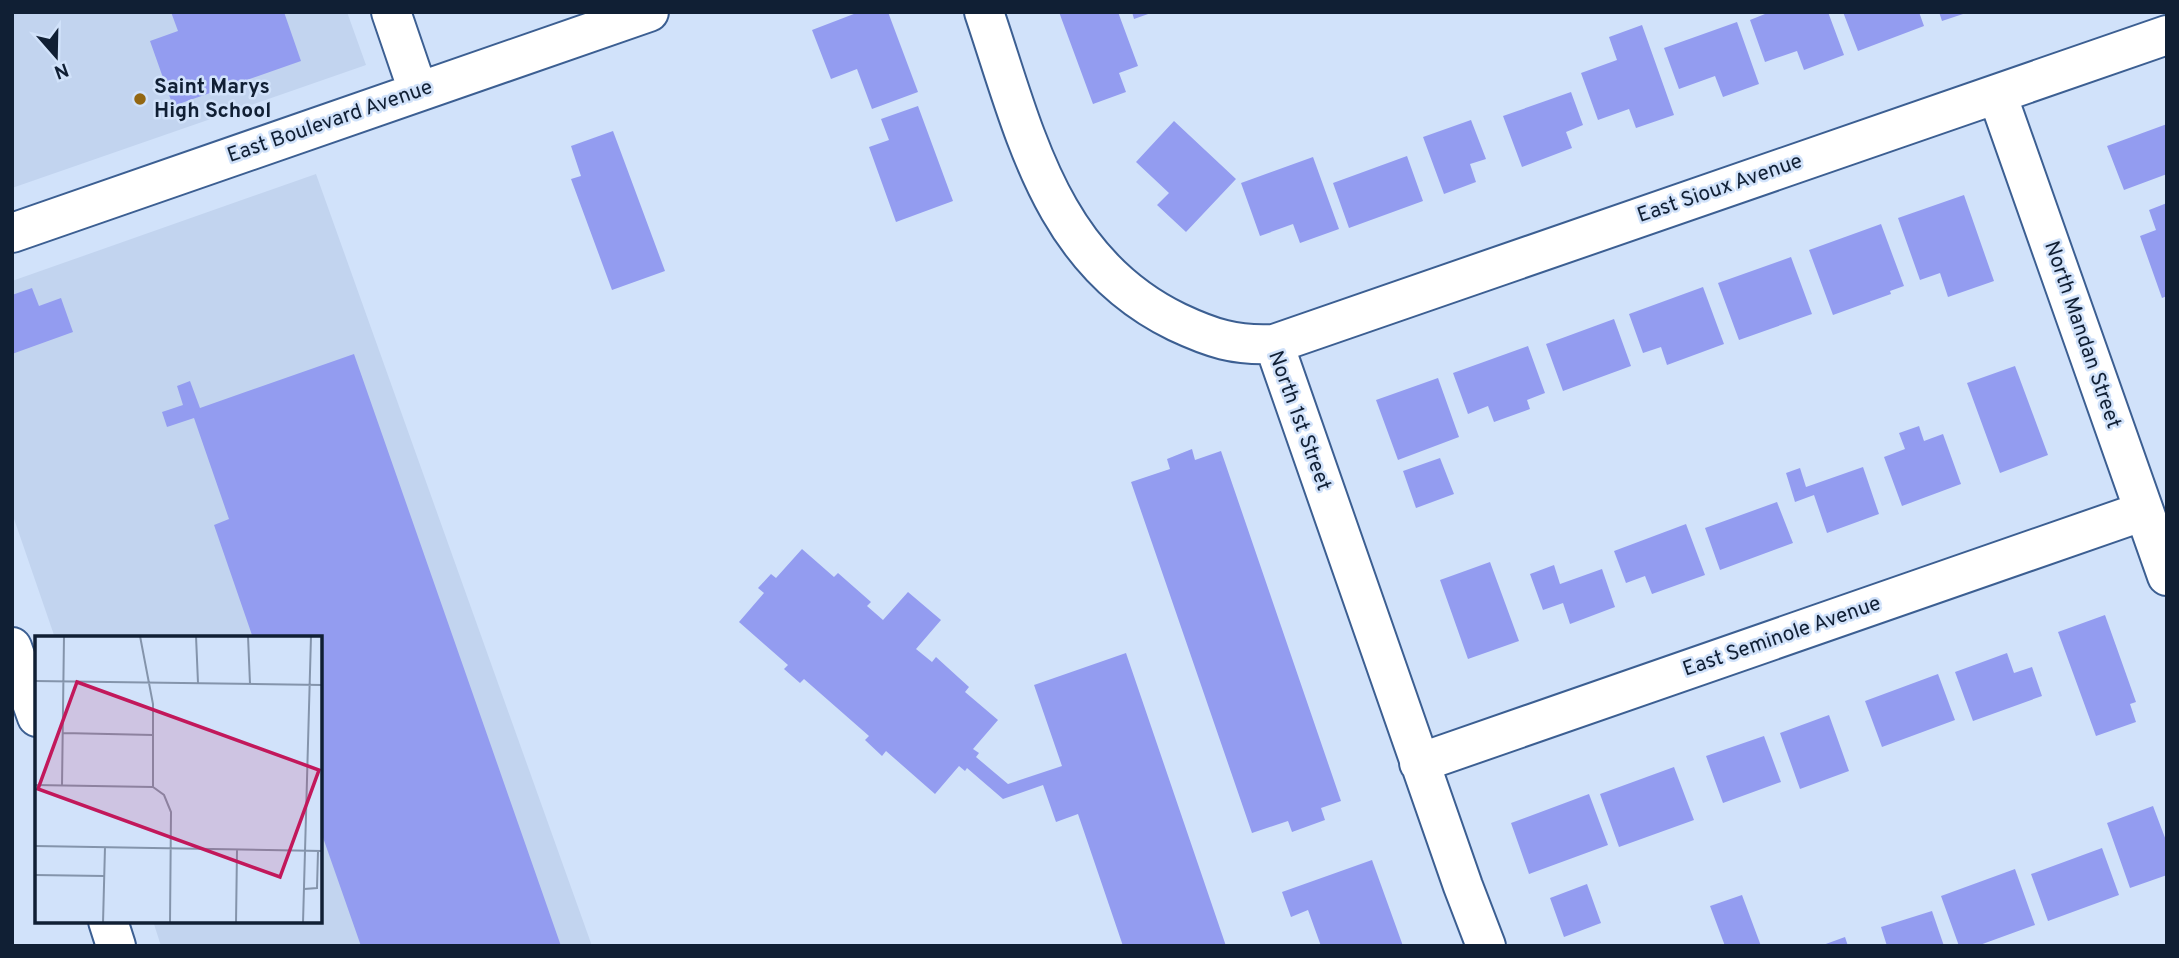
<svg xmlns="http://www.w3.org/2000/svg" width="2179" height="958" viewBox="0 0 2179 958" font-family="Overpass,sans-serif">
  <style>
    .built { fill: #c2d4ef }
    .building { fill: #939cf0 }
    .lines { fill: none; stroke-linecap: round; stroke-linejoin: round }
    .minor-casing { stroke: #3c5f92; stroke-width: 42 }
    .minor { stroke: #fff; stroke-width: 38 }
    .poi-dot { fill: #936712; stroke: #d1e2fa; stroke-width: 2.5 }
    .labels { text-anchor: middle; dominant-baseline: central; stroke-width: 5; stroke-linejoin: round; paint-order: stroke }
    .poi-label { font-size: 21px; font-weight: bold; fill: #101f34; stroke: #d1e2fa; text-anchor: start }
    .street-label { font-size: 21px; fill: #101f34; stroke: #d1e2fa }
    .inset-road { fill: none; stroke: #8494ab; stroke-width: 2 }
    .view { fill: #c2185b; fill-opacity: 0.15; stroke: #c2185b; stroke-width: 3.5 }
    .inset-edge { fill: none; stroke: #101f34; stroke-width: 3.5 }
  </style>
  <rect width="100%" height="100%" fill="#d1e2fa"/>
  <path class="built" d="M12,12H347L366,65L12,188Z
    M316,174L592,946H161L153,921H320V638H55L12,513V281Z"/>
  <path class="building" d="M171,12H284L301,61L173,106L150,41L178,31Z
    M859,12H888L918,92L872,109L857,69L831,79L812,30Z
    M1059,12H1118L1138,66L1119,73L1126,92L1093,104Z
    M1132,12H1151V13L1134,19Z
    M1770,12H1828L1844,55L1804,70L1797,51L1765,62L1750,20Z
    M1843,12H1919L1924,26L1858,51Z
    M1939,12H1966V13L1942,21Z
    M1737,22L1759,84L1723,97L1715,76L1679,89L1664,48Z
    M1642,25L1674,115L1636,128L1629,109L1598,120L1581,73L1617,60L1609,37Z
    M1571,92L1583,125L1566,132L1572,148L1522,167L1503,116Z
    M918,106L953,201L896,222L869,147L889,140L881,119Z
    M1471,120L1486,159L1470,164L1476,182L1444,194L1423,137Z
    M1174,121L1236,179L1186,232L1157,205L1169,193L1136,162Z
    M2167,124V174L2124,190L2107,146Z
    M613,131L665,271L612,290L571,179L581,176L571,146Z
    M1407,156L1423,201L1349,228L1333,183Z
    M1313,157L1339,229L1300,243L1293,224L1260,236L1241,183Z
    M1964,195L1994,281L1948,297L1940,273L1920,280L1898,218Z
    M2167,203V296L2162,298L2140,236L2156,230L2149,210Z
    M1881,224L1904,286L1890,291L1891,294L1833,315L1809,250Z
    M1791,257L1812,314L1739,340L1718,283Z
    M1703,287L1724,344L1667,365L1661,347L1643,353L1629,314Z
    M32,288L39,306L61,298L73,332L12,354V295Z
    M1614,319L1631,366L1563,391L1546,344Z
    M1528,346L1545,393L1527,400L1530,409L1494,422L1488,406L1468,414L1453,373Z
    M354,354L561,946H361L320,829V638H253L214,525L229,519L194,418L167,427L162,412L183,405L177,386L190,381L200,408Z
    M2015,366L2048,455L2000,473L1967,383Z
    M1438,378L1459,437L1398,460L1376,400Z
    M1919,426L1924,441L1943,434L1961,484L1902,506L1884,457L1905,449L1899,433Z
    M1192,449L1195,460L1221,451L1341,801L1321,808L1325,820L1292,832L1288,821L1252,833L1131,482L1170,469L1167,459Z
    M1440,458L1454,494L1416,508L1403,471Z
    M1863,467L1879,514L1827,533L1814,495L1795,502L1786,473L1800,468L1806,487Z
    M1777,502L1793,543L1720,570L1705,528Z
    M1686,524L1705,575L1652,594L1645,576L1626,583L1614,551Z
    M802,549L834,577L838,573L871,602L867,606L883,620L908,592L941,620L916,649L932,662L936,657L969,687L965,692L998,720L973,749L979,753L976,757L1008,784L1062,766L1034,685L1126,653L1226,946H1123L1078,814L1056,822L1043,785L1003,799L967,768L965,771L959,766L935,794L886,751L882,756L865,740L869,736L804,679L800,683L784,669L788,665L739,622L764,593L758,588L771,574L776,578Z
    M1490,562L1519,641L1468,659L1440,580Z
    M1554,565L1560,584L1602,569L1615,607L1570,624L1563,603L1543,610L1530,574Z
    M2105,615L2136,702L2130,704L2136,722L2096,736L2058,632Z
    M2007,653L2014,673L2032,667L2042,696L1973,721L1955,672Z
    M1938,674L1955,720L1882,747L1865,701Z
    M1829,715L1849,771L1800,789L1780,733Z
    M1764,736L1781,782L1723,803L1706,756Z
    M1674,767L1694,820L1619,847L1600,794Z
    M1589,794L1608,845L1529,874L1511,823Z
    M2153,806L2167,843V875L2130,888L2107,823Z
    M2102,848L2119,895L2048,921L2031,874Z
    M1372,860L1403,946H1321L1308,910L1291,917L1282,892Z
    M2015,869L2035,925L1977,946H1959L1941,896Z
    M1587,884L1601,923L1564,937L1550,898Z
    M1742,895L1761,946H1725L1710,906Z
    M1932,911L1944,946H1887L1881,927Z
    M1845,937L1848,946H1823V945Z"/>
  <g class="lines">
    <defs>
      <path id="minor" d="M391,12L418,91
        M984,12C1025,133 1051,261 1177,322C1211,338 1235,346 1274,344L2167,35
        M1997,94L2167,576
        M12,233L649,12
        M1274,344L1463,886L1486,946
        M12,647L37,717
        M1419,763L2144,511
        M108,921L116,946"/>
    </defs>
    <use href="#minor" class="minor-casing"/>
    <use href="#minor" class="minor"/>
  </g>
  <circle class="poi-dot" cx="140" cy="99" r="7"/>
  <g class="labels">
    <g class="poi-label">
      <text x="154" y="87">Saint Marys<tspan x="154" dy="24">High School</tspan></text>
    </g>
    <g class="street-label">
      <text transform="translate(330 122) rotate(-19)">East Boulevard Avenue</text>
      <text transform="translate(1720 189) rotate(-19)">East Sioux Avenue</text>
      <text transform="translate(2082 335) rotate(71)">North Mandan Street</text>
      <text transform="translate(1299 421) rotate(70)">North 1st Street</text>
      <text transform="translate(1782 637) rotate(-19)">East Seminole Avenue</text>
    </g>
  </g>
  <g transform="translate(35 636)">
    <rect width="287" height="287" fill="#d1e2fa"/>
    <path class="inset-road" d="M105,0L118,68V151M161,0L163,47M213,0L215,48M0,45L287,49M28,97L118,99M0,149L118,151M27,150L29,0M118,151L129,159L136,176L135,287M0,210L287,215M0,239L69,240M269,253L282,252L283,215M68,287L70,211M201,287L202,214M268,287L276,0"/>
    <path class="view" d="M42,46L284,134L245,241L3,153Z"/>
    <rect width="287" height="287" class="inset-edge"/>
  </g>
  <rect width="2179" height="958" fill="none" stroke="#101f34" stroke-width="28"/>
  <g transform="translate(56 56) rotate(160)" stroke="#d1e2fa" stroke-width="5" paint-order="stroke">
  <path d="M0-5L12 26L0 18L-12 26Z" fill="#101f34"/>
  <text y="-10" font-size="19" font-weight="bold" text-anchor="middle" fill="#101f34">N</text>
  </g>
</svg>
